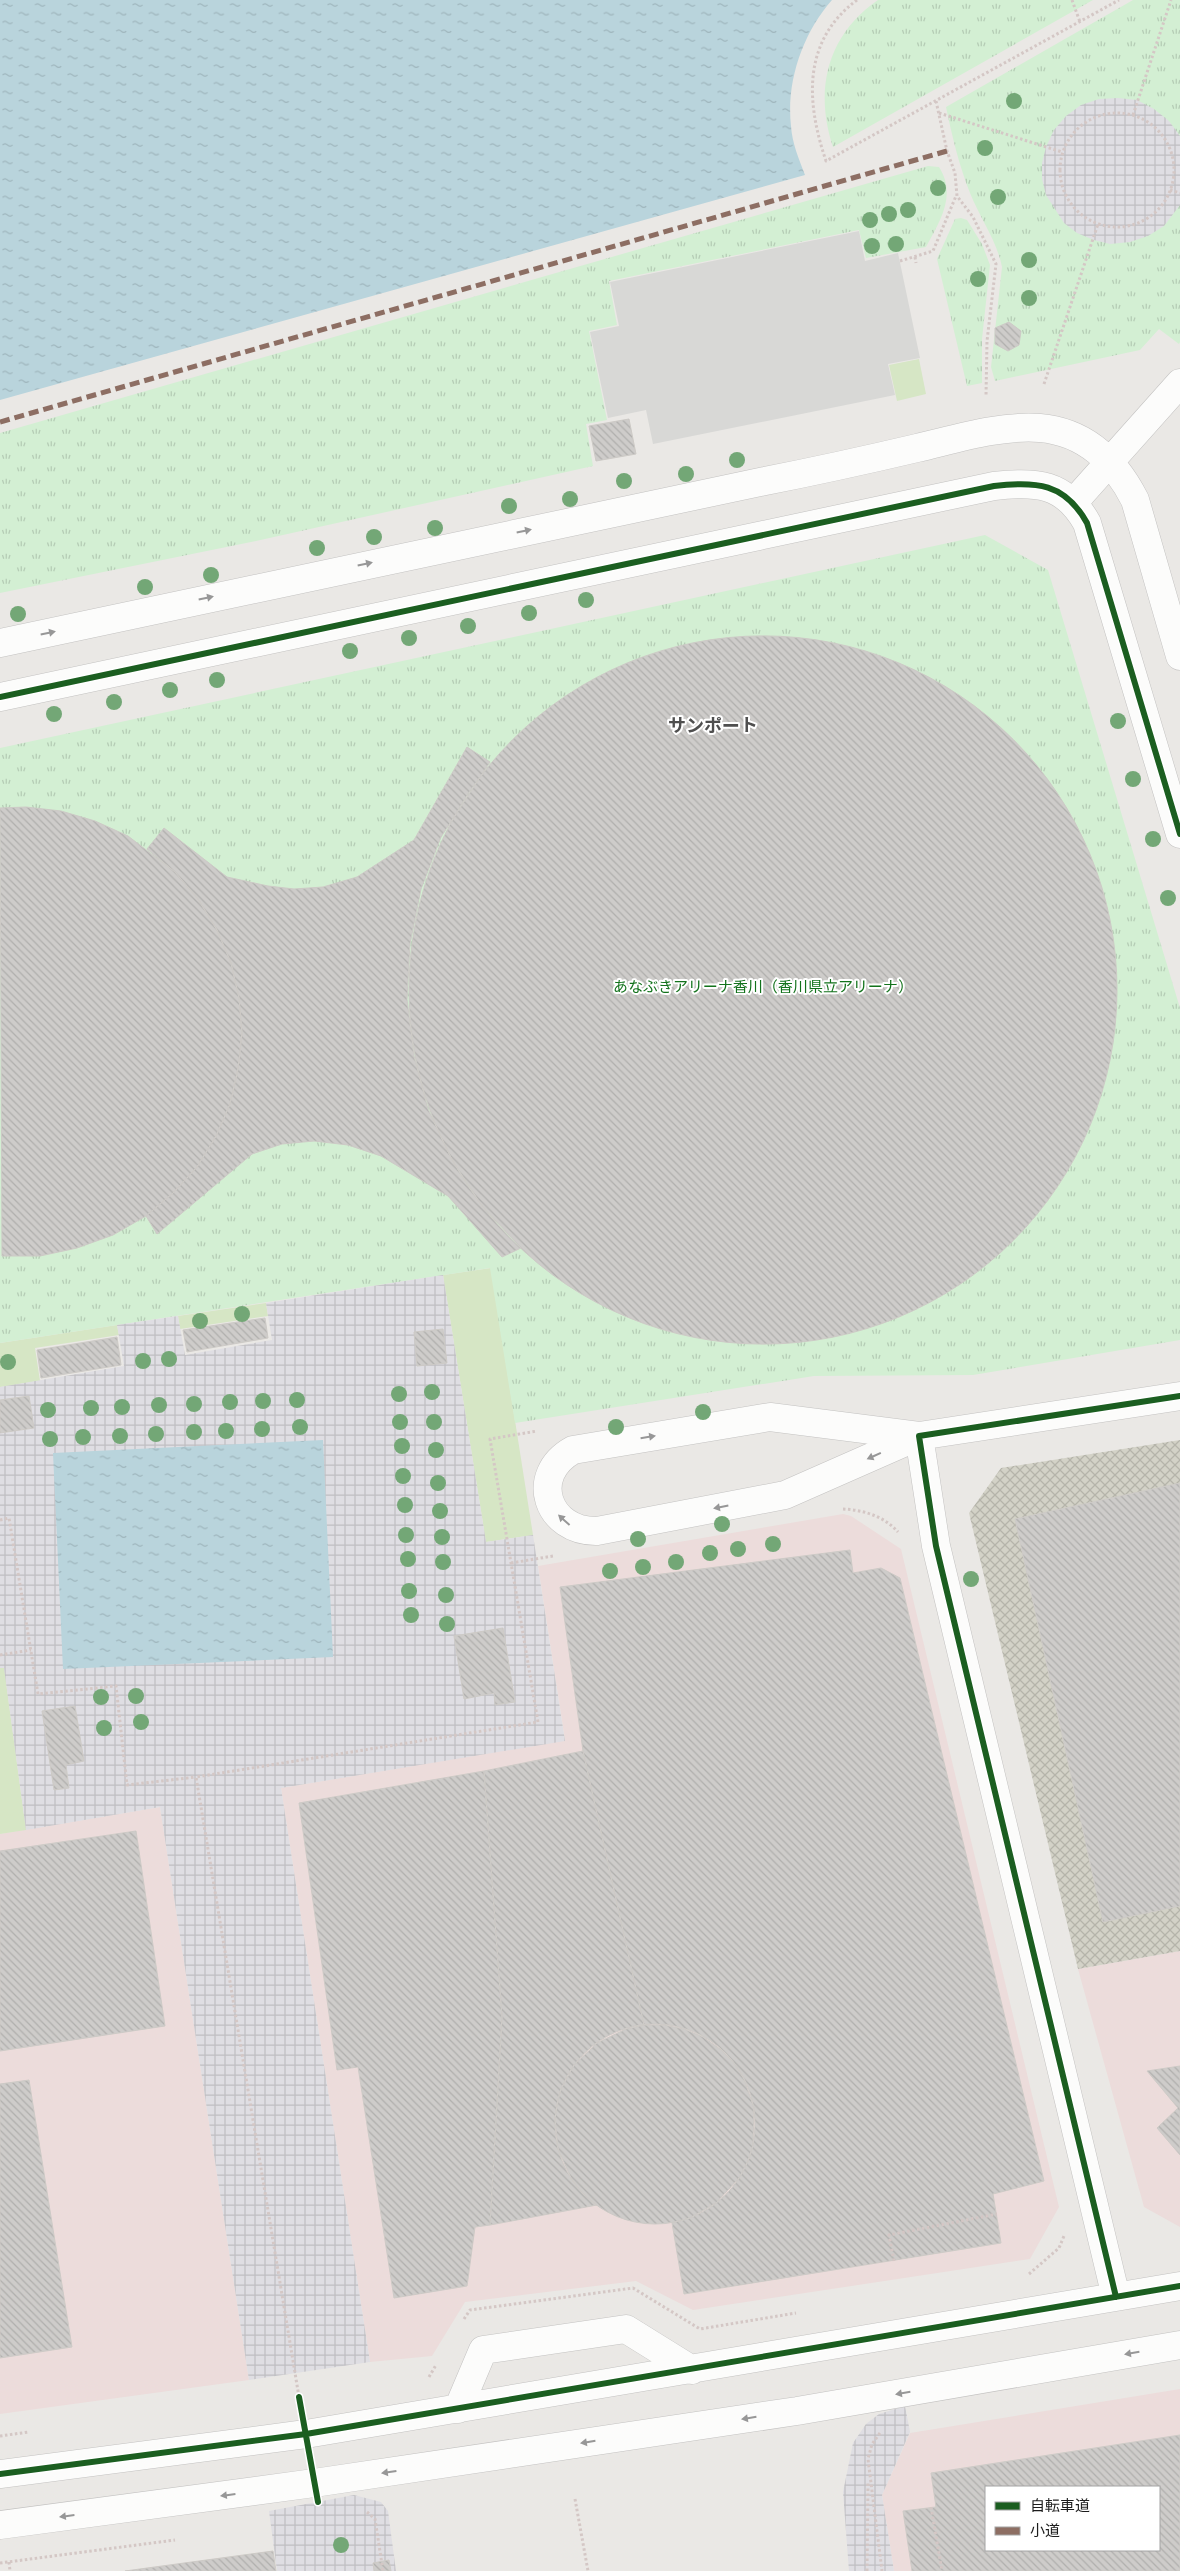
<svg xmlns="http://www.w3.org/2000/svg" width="1180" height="2571" viewBox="0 0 1180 2571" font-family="'Public Sans','Noto Sans JP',sans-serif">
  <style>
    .commercial { fill: #ecdcdb; fill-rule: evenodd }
    .religious { fill: #d8d8d6 }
    .construction { fill: url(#construction-cross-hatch) }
    .grass { fill: #d6e6c5 }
    .park { fill: url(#park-tufts) }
    .plaza { fill: url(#plaza-grid); fill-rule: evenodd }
    .water { fill: url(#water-ripples) }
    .building { fill: url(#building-back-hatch); stroke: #cdcac6; fill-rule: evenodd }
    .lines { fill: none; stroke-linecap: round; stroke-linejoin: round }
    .minor-casing { stroke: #c3c2c1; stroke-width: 29 }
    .path { stroke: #d4c7c5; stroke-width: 3; stroke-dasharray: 2.5 2.5; stroke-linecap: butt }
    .minor { stroke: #fcfcfb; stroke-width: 28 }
    .quiet { stroke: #8d6e63; stroke-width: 5; stroke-dasharray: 10 5; stroke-linecap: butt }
    .cycleway-casing { stroke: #fff; stroke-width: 9 }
    .cycleway { stroke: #1b5e20; stroke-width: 6 }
    .tree { fill: #73a776 }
    .oneway { fill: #979797 }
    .labels { text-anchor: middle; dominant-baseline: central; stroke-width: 4; stroke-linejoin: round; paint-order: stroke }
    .park-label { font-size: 15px; fill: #12721b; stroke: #fff }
    .quarter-label { font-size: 18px; font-weight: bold; fill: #4f4f4f; stroke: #fff }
  </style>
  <defs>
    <pattern id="construction-cross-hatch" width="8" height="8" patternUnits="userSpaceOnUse" patternTransform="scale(1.25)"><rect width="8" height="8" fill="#d3d2c7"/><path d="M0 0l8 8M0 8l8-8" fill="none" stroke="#b5b4aa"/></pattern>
    <pattern id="park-tufts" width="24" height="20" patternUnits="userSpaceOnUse" patternTransform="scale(1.25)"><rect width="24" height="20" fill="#d3efd3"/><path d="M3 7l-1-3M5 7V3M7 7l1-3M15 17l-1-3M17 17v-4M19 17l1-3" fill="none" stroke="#b5ccb5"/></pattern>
    <pattern id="plaza-grid" width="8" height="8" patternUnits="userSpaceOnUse" patternTransform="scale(1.25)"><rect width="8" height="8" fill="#dfdee3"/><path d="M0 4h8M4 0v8" fill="none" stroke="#bfbec2"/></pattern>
    <pattern id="water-ripples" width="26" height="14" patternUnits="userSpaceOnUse" patternTransform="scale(1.25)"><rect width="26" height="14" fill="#b9d4dc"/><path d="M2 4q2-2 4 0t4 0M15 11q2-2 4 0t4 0" fill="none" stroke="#9eb5bc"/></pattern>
    <pattern id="building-back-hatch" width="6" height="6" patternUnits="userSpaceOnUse" patternTransform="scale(1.25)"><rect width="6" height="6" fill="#ceccca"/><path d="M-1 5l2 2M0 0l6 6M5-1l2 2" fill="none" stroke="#b0afad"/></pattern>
  </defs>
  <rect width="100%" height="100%" fill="#eae8e5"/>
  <path class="commercial" d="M843,1514L851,1516L901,1549L1059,2207L1030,2259L693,2310L636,2281L465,2302L432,2356L370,2362L281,1788L565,1740L538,1566Z
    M160,1807L249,2380L0,2414V1834Z
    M1180,1951V2227L1144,2207L1078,1969Z
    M1180,2389V2571H894L882,2495L910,2433ZM986,2487H1159V2550H986Z"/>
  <path class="religious" d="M859,231L865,261L898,253L920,358L888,364L895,395L653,444L646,410L608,418L590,332L619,326L610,282Z"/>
  <path class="construction" d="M1180,1440V1483L1015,1519L1103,1922L1180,1906V1951L1078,1969L969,1513L1001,1468Z"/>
  <path class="grass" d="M919,359L926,394L897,401L889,365Z
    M491,1268L533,1535L486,1542L443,1275Z
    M266,1303L268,1316L180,1329L178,1316Z
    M117,1325L119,1335L35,1348L40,1381L0,1387V1343Z
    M4,1667L26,1830L0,1834V1668Z"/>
  <path class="park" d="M878,0H1093L833,147C814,90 827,35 878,0Z
    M1133,0H1180V342L1179,344L1159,329L1140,350L995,381L991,367L1002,267C997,241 980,218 970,193C959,165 952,136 946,107Z
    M928,166L939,167C957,195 940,221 926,247L866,258L859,230L609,281L617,325L589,331L607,420L586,424L593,466L256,541L0,593V433Z
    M961,218L967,220L982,244L990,265L982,339V383L967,386L937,259L955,219Z
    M985,535L1048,570L1180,1008V1340L973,1375L814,1376L515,1423L490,1268L0,1343V748Z"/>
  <path class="plaza" d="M1118,98L1137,100L1154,109L1169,121L1180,136V205L1164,226L1148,236L1130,242L1110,244L1094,240L1077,233L1064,223L1046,195L1042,179V163L1046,147L1054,130L1066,116L1081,105L1099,99Z
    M443,1275L486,1542L533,1535L565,1741L281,1788L370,2362L249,2380L160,1807L26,1830L4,1668H0V1432L33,1428L29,1396L0,1400V1387L124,1366L117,1325L178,1316L185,1355L272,1340L266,1303ZM503,1628L515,1702L496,1704L494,1693L464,1698L454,1636ZM75,1706L84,1761L66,1765L69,1787L55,1790Z
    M905,2406L910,2432L882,2495L894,2571H849L843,2492L853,2443L866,2424L879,2414Z
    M354,2495L381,2502L388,2511L396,2571H391L389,2560L373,2563L374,2571H277L269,2511Z"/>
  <path class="water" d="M0,0H832C803,33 786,81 791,126C792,143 799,159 805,175L0,400Z
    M323,1440L333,1657L63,1669L53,1453Z"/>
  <path class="building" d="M1009,322L1021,331L1019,345L1008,351L995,344V328Z
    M629,419L636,454L596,461L589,426Z
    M409 990a354 354 0 1 1 708 0a354 354 0 1 1-708 0Z
    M467,747L490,762L441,837L421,889L410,944L407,999L414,1056L428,1109L452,1160L482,1206L521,1248L502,1257L448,1196L381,1156L348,1145L314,1141L282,1144L252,1154L157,1234L146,1216L173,1193L197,1167L216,1136L230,1104L238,1069L242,1033L239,998L231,963L217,930L198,899L175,872L147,849L164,828L227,877L268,886L294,889L323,887L357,877L414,840Z
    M26,807L61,811L95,821L128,836L175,872L198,899L217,930L231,963L239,998L242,1033L238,1069L230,1104L216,1136L197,1167L173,1193L146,1216L113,1235L77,1248L40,1256H2L0,808Z
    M265,1318L268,1338L187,1352L183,1330Z
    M443,1329L447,1363L417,1366L414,1332Z
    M117,1337L121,1365L41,1378L37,1350Z
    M29,1396L34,1428L0,1433V1400Z
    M1180,1483V1906L1103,1922L1015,1519Z
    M850,1550L853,1573L881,1568L900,1578L1044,2181L993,2194L1001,2243L684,2294L672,2223L690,2218L716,2203L739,2178L750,2157L753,2144L754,2108L744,2079L734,2063L720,2049L703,2037L684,2029L664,2025H644L583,1751L560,1587Z
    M503,1628L515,1702L495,1705L494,1693L464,1699L454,1636Z
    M75,1706L84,1761L66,1765L69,1788L54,1790L42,1711Z
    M583,1751L644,2025L626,2029L597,2043L574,2065L560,2091L555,2118L558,2149L572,2180L583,2194L597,2205L490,2225L502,2017L484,1771Z
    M484,1771L502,2017L490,2225L475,2227L467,2286L394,2298L358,2067L337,2070L299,1803Z
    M136,1831L165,2026L0,2051V1851Z
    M555 2124a100 100 0 1 1 200 0a100 100 0 1 1-200 0Z
    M1180,2066V2155L1157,2128L1178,2108L1147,2071Z
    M29,2080L72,2347L0,2358V2084Z
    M1180,2435V2571H912L903,2511L936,2507L931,2473ZM986,2487H1159V2550H986Z
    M273,2551L276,2571H125Z
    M389,2560L391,2571H374L373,2563Z"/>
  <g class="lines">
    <defs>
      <path id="minor" d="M1073,503L1180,383
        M0,643C255,587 510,534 765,481C816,471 866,460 917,448C956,439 999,425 1040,428C1086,432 1115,461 1135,500L1180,656
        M0,697L994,486C1036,481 1065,483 1087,523L1180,834
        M919,1436L770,1417L573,1450C528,1475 547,1532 597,1531L785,1495L919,1436L1180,1396
        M919,1436L936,1546L1116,2297
        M458,2409L483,2350L626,2329L692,2370
        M0,2474L306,2434L1180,2286
        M0,2525L314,2483L797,2411L1180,2345"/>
    </defs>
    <use href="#minor" class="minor-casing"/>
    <path class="path" d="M857,0C802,41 806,102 826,161L1119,0
      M1072,0L1080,22
      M936,101L947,151L955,173L957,196L973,217L996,264L987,341L986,396
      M939,113L1062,152
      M1060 170a57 57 0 1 1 114 0a57 57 0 1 1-114 0Z
      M1133,115L1171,0
      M1170,190L1180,193
      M915,257L916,263
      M900,261L933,251L956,196
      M1044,384L1098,224
      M843,1509C863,1510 884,1516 898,1532
      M0,1520L9,1518L38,1694L116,1686L127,1785L196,1777
      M511,1563L553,1556
      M0,1655L31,1650
      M894,2261L889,2235L997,2214
      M1029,2274L1059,2248L1064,2236
      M464,2319L470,2310L633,2288L700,2329L796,2313
      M429,2377L436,2365
      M299,2397L196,1777L538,1722L490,1439L537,1431
      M880,2433L872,2444L868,2459L882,2571
      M0,2436L29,2432
      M575,2499L588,2571
      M931,2507L942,2571
      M367,2512L375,2519L383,2571
      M9,2562L10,2571
      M0,2563L175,2540
      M867,2571L868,2482"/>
    <use href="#minor" class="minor"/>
    <path class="quiet" d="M0,422L947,151"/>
    <defs>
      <path id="cycleway" d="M0,697L994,486C1036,481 1065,483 1087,523L1180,834
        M1116,2297L936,1546L919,1436L1180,1396
        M299,2397L318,2502
        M0,2474L306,2434L1180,2286"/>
    </defs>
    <use href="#cycleway" class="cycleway-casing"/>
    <use href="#cycleway" class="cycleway"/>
  </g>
  <g class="tree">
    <circle cx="1014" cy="101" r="8"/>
    <circle cx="985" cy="148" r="8"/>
    <circle cx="938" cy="188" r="8"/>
    <circle cx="998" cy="197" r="8"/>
    <circle cx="908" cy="210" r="8"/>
    <circle cx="889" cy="214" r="8"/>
    <circle cx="870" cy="220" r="8"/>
    <circle cx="896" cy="244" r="8"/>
    <circle cx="872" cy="246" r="8"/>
    <circle cx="1029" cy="260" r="8"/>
    <circle cx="978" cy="279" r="8"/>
    <circle cx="1029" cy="298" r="8"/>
    <circle cx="737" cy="460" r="8"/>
    <circle cx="686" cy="474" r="8"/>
    <circle cx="624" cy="481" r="8"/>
    <circle cx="570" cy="499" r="8"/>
    <circle cx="509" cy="506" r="8"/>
    <circle cx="435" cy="528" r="8"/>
    <circle cx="374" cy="537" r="8"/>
    <circle cx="317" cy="548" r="8"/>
    <circle cx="211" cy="575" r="8"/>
    <circle cx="145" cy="587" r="8"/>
    <circle cx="586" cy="600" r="8"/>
    <circle cx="529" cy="613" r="8"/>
    <circle cx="18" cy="614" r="8"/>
    <circle cx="468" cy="626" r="8"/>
    <circle cx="409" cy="638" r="8"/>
    <circle cx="350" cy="651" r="8"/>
    <circle cx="217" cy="680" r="8"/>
    <circle cx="170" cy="690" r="8"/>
    <circle cx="114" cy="702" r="8"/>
    <circle cx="54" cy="714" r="8"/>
    <circle cx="1118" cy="721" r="8"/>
    <circle cx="1133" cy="779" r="8"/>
    <circle cx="1153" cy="839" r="8"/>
    <circle cx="1168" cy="898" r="8"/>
    <circle cx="242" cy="1314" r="8"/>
    <circle cx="200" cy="1321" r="8"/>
    <circle cx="169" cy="1359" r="8"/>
    <circle cx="143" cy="1361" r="8"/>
    <circle cx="8" cy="1362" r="8"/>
    <circle cx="432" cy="1392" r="8"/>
    <circle cx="399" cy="1394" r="8"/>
    <circle cx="297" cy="1400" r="8"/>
    <circle cx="263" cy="1401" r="8"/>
    <circle cx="230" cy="1402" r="8"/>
    <circle cx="194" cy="1404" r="8"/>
    <circle cx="159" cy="1405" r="8"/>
    <circle cx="122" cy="1407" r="8"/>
    <circle cx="91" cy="1408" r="8"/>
    <circle cx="48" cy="1410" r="8"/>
    <circle cx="703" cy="1412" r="8"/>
    <circle cx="400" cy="1422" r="8"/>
    <circle cx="434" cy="1422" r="8"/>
    <circle cx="300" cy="1427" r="8"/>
    <circle cx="616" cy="1427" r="8"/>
    <circle cx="262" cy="1429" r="8"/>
    <circle cx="226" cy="1431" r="8"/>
    <circle cx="194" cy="1432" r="8"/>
    <circle cx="156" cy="1434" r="8"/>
    <circle cx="120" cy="1436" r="8"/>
    <circle cx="83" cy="1437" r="8"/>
    <circle cx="50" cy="1439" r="8"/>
    <circle cx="402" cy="1446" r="8"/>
    <circle cx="436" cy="1450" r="8"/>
    <circle cx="403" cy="1476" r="8"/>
    <circle cx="438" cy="1483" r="8"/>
    <circle cx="405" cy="1505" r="8"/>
    <circle cx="440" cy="1511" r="8"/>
    <circle cx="722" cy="1524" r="8"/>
    <circle cx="406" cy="1535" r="8"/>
    <circle cx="442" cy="1537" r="8"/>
    <circle cx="638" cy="1539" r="8"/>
    <circle cx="773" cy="1544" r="8"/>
    <circle cx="738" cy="1549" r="8"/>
    <circle cx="710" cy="1553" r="8"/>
    <circle cx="408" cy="1559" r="8"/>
    <circle cx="443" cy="1562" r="8"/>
    <circle cx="676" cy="1562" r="8"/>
    <circle cx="643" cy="1567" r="8"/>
    <circle cx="610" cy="1571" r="8"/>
    <circle cx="971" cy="1579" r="8"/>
    <circle cx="409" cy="1591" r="8"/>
    <circle cx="446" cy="1595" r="8"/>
    <circle cx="411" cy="1615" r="8"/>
    <circle cx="447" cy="1624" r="8"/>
    <circle cx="136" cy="1696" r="8"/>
    <circle cx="101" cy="1697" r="8"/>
    <circle cx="141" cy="1722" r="8"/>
    <circle cx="104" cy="1728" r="8"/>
    <circle cx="341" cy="2545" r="8"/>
  </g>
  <defs><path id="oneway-solid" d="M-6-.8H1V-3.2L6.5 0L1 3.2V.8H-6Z" transform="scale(1.25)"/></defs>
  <g class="oneway">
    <use href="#oneway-solid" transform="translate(524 531) rotate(-12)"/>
    <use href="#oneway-solid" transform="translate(365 564) rotate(-12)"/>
    <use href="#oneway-solid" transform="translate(206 598) rotate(-12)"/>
    <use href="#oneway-solid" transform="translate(48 633) rotate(-12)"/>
    <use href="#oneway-solid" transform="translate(648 1437) rotate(-9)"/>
    <use href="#oneway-solid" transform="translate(874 1456) rotate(156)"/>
    <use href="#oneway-solid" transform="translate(721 1507) rotate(169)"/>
    <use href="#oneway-solid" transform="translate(564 1520) rotate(-138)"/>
    <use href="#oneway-solid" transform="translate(1132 2353) rotate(170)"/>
    <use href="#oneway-solid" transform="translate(903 2393) rotate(170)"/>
    <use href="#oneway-solid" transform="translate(749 2418) rotate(171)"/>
    <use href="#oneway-solid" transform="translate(588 2442) rotate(171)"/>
    <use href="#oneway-solid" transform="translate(389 2472) rotate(172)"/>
    <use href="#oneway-solid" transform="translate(228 2495) rotate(173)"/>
    <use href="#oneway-solid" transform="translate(67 2516) rotate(173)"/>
  </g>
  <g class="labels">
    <g class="park-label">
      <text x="763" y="986">あなぶきアリーナ香川（香川県立アリーナ）</text>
    </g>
    <g class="quarter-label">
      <text x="713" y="725">サンポート</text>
    </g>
  </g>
  <rect x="985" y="2486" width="175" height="65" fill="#ffffff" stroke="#a4a4a4"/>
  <rect x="995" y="2502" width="25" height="8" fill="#1b5e20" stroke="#a4a4a4"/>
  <text x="1030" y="2511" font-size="15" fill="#1c1c1c">自転車道</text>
  <rect x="995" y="2527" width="25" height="8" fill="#8d6e63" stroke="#a4a4a4"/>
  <text x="1030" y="2536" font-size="15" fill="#1c1c1c">小道</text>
</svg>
